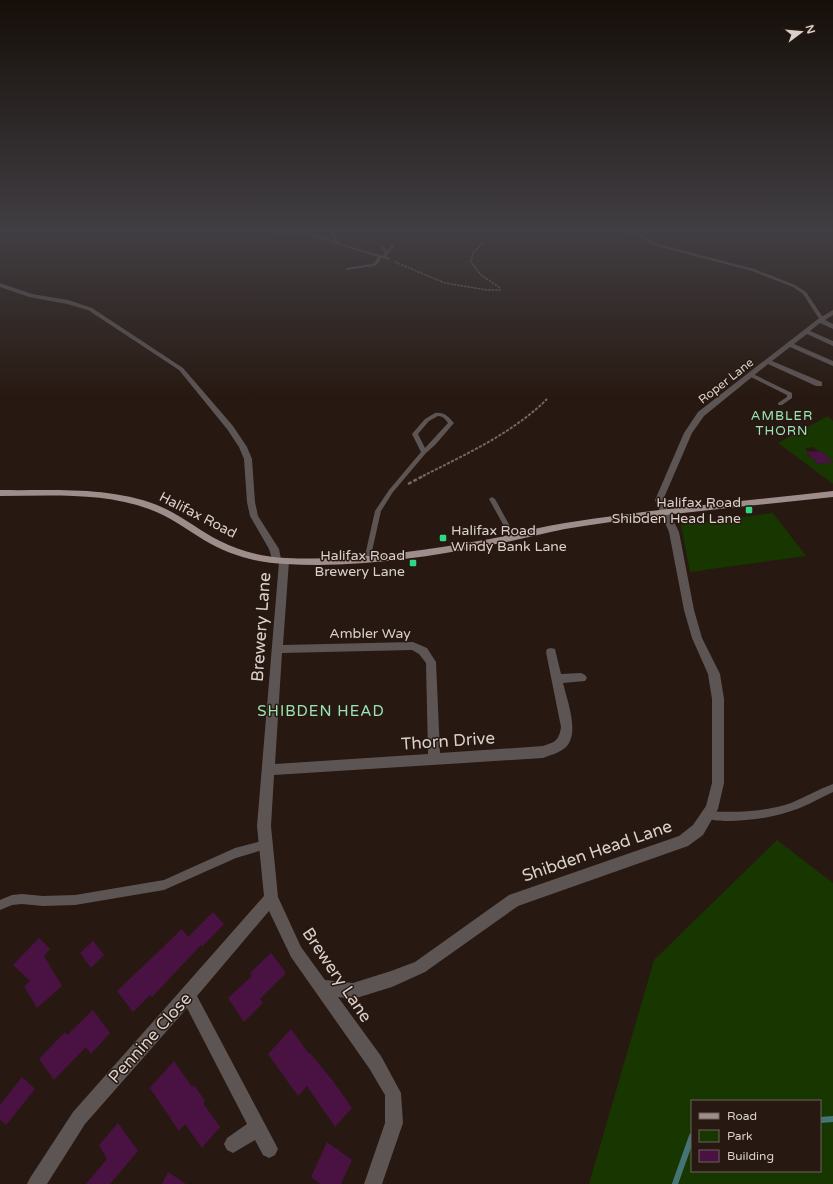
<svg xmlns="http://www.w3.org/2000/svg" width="833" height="1184" viewBox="0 0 833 1184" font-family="'Varela Round',sans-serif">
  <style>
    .green { fill: #183600; fill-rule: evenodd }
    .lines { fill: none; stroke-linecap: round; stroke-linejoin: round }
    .stream { stroke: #447474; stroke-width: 6 }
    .building { fill: #4a1243 }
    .path-far2 { stroke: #756962; stroke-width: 1.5; stroke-dasharray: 2.5 1; stroke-linecap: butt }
    .path-far1 { stroke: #756962; stroke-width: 2; stroke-dasharray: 3 1.5; stroke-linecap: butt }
    .path { stroke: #756962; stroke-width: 2.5; stroke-dasharray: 4 2; stroke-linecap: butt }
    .lane { fill: #5d5454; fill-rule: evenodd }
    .street { fill: #5d5454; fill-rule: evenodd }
    .primary { fill: #9f8d8c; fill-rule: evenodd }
    .poi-dot { fill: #2fd883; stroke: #271911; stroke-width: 1.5 }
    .labels { text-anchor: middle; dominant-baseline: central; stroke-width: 3; stroke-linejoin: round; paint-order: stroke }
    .far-street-label { font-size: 12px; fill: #dad0cb; stroke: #271911 }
    .far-neighbourhood-label { font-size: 13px; letter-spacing: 1px; fill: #9be5b5; stroke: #271911 }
    .poi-label { font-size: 14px; fill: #dad0cb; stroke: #271911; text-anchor: end }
    .street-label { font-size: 14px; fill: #dad0cb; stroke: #271911 }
    .neighbourhood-label { font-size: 15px; letter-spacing: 1px; fill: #9be5b5; stroke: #271911 }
    .near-street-label { font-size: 17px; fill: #dad0cb; stroke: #271911 }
  </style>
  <rect width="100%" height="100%" fill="#271911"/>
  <path class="green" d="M828,416L833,421V484L778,443ZM813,447L818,451H821L833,462L818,464L806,453L808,452L805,448Z
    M773,513L806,556L690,572L681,525Z
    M777,840L833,883V1184H589L654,960ZM692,1101H820V1171H692Z"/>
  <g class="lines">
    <path class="stream" d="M820,1120L833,1119
      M675,1184L692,1136"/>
  </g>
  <path class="building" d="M821,451L833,462L818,464L806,452Z
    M213,912L224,924L202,947L201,945L152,997L150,995L133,1012L117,991L182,929L188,937Z
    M39,938L50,949L44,956L62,986L37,1008L24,986L30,981L13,965Z
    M93,941L104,955L91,968L80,953Z
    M271,953L286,973L260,999L263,1003L244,1022L228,998L252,976L250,973Z
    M93,1010L110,1033L91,1054L86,1047L54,1080L39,1059L65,1032L67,1035Z
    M291,1029L309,1054L310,1053L333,1081L352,1108L335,1127L307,1086L298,1096L268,1054Z
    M174,1061L192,1087L194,1085L205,1101L203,1103L220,1127L202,1148L185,1124L179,1131L150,1088Z
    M22,1077L35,1089L6,1125L0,1119V1105Z
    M118,1123L138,1151L110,1184H86L107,1159L99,1145Z
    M327,1142L352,1160L341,1184H320L311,1177Z
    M168,1172L186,1184H162Z"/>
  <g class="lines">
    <path class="path-far2" d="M395,262L445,283L487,290H500L499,287L481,275L471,262L473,252L485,242"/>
    <path class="path-far1" d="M423,476C466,454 513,433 547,399"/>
    <path class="path" d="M408,484L425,475"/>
    <path class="lane" d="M287,231H292L281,236L278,235Z
      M295,231H300L335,241L330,231H334L339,243L383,256L385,253L380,245H382L387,251L392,244L395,245L386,257L390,258V260L381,258L378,264L374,266L347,270L345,269L346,268L372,264L375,262L378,257Z
      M628,231H632L658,244L754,269L795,285L806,292L824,319L820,320L803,294L793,287L752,271L656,246Z
      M749,374H753L792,393V398L782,405H778V403L787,397V395L749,376Z
      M435,413C444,412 448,416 454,423L435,445L426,453L393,492L381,511L370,560L369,562H365L364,560L375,511L389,490L421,452L412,434L425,419ZM438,416C443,416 445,419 448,423L425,448L418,434L429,421Z
      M492,497L495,499L516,537L515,539H511L510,537L489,499Z
      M833,784V792C818,799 803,808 788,812C770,818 751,820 732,821C724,821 713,821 705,818L703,815L705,812L708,811C735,813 765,812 791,803C805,797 819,789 833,784Z
      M266,840L269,842L271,845L269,848L236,858L164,890L75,905L43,906L22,904L12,905L0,910V900L12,895L22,894L43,896L75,895L164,880L235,848Z"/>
    <path class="street" d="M0,283L32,294L68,300L92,308L183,368L233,426L247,447L252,459L255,502L258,516L279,549L281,559L284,558L289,561L283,645L413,642L427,648L436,662L440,753L543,746C555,742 559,741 561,727L546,652L547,649L551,648L555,649L561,674L581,673L585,675L587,678L585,681L563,683C567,700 580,733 566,747C560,753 550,755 543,758L274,775L271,826L278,897L301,947L325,980L353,983L391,971L415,962L509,895L679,836L693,825L706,806L712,783V699L708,674L692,638L684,610L669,532L655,500L684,433L698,412L818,319L833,310V315L825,320L833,324V329L820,323L810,331L833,341V346L807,334L794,344L833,361V366L790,347L772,361L822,382V386H816L768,364L704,416L692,433L663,500L679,532L694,610L702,638L720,674L724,699V783L718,809L703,835L688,846L518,906L425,972L392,987L353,999L338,997L381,1056L401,1093L403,1123L382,1184H364L385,1123V1095L369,1068L291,957L269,911L197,996L275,1143L278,1149L275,1155L269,1158L263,1155L255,1140L233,1153L227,1150L224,1144L227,1138L247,1124L187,1008L85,1124L47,1184H27L30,1178L73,1112L182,989L264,896L257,826L279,562H273L269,549L250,516L247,502L244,459L239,447L227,429L179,370L88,310L67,304L29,297L0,287ZM412,650L419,654L426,663L428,754L275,764L282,653Z"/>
    <path class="primary" d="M0,490C52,491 107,486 157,505C180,514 198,530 220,541C240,551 263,557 286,558C354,561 423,551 490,539C515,534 540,527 565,523C654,509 744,501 833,491V497C744,507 654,514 565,529C540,534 515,541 490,545C423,558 354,568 286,564C257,563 229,555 204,540C186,529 169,516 149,509C102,492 49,496 0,496Z"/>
  </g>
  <linearGradient id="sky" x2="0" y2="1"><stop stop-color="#150e09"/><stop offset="0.58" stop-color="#413e43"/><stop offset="1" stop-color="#413e43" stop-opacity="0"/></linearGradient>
  <rect width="833" height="397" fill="url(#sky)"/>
  <g class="poi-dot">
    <rect x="745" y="506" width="8" height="8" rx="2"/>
    <rect x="439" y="534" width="8" height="8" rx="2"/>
    <rect x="409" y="559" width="8" height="8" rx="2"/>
  </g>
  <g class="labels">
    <g class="far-street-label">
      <text transform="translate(726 381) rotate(-38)">Roper Lane</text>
    </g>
    <g class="far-neighbourhood-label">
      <text x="782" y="416">AMBLER<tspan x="782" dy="15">THORN</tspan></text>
    </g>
    <g class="poi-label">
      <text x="741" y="502">Halifax Road<tspan x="741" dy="16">Shibden Head Lane</tspan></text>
      <text x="451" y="530" text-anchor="start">Halifax Road<tspan x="451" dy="16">Windy Bank Lane</tspan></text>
      <text x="405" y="555">Halifax Road<tspan x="405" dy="16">Brewery Lane</tspan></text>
    </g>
    <g class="street-label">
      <text transform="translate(198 515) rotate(27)">Halifax Road</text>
      <text x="370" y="633">Ambler Way</text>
    </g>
    <g class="neighbourhood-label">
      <text x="321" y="711">SHIBDEN HEAD</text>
    </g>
    <g class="near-street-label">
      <text transform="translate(261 627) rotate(-86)">Brewery Lane</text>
      <text transform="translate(448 741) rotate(-4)">Thorn Drive</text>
      <text transform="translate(597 851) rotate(-19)">Shibden Head Lane</text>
      <text transform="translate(337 975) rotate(56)">Brewery Lane</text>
      <text transform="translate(150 1038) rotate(-48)">Pennine Close</text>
    </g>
  </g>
  <rect x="691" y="1100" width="130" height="72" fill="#271911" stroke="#6f625b"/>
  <rect x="699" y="1113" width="20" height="6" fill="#9f8d8c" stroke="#6f625b"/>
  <text x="727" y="1120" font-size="12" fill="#dad0cb">Road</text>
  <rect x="699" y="1130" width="20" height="12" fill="#183600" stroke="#6f625b"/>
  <text x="727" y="1140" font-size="12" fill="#dad0cb">Park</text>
  <rect x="699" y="1150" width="20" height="12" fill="#4a1243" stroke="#6f625b"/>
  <text x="727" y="1160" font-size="12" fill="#dad0cb">Building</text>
  <g transform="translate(801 32) rotate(74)" stroke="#271911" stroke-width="3" paint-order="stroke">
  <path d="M0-3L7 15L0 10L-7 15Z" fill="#dad0cb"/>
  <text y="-6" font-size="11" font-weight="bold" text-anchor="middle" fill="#dad0cb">N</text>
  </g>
</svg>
